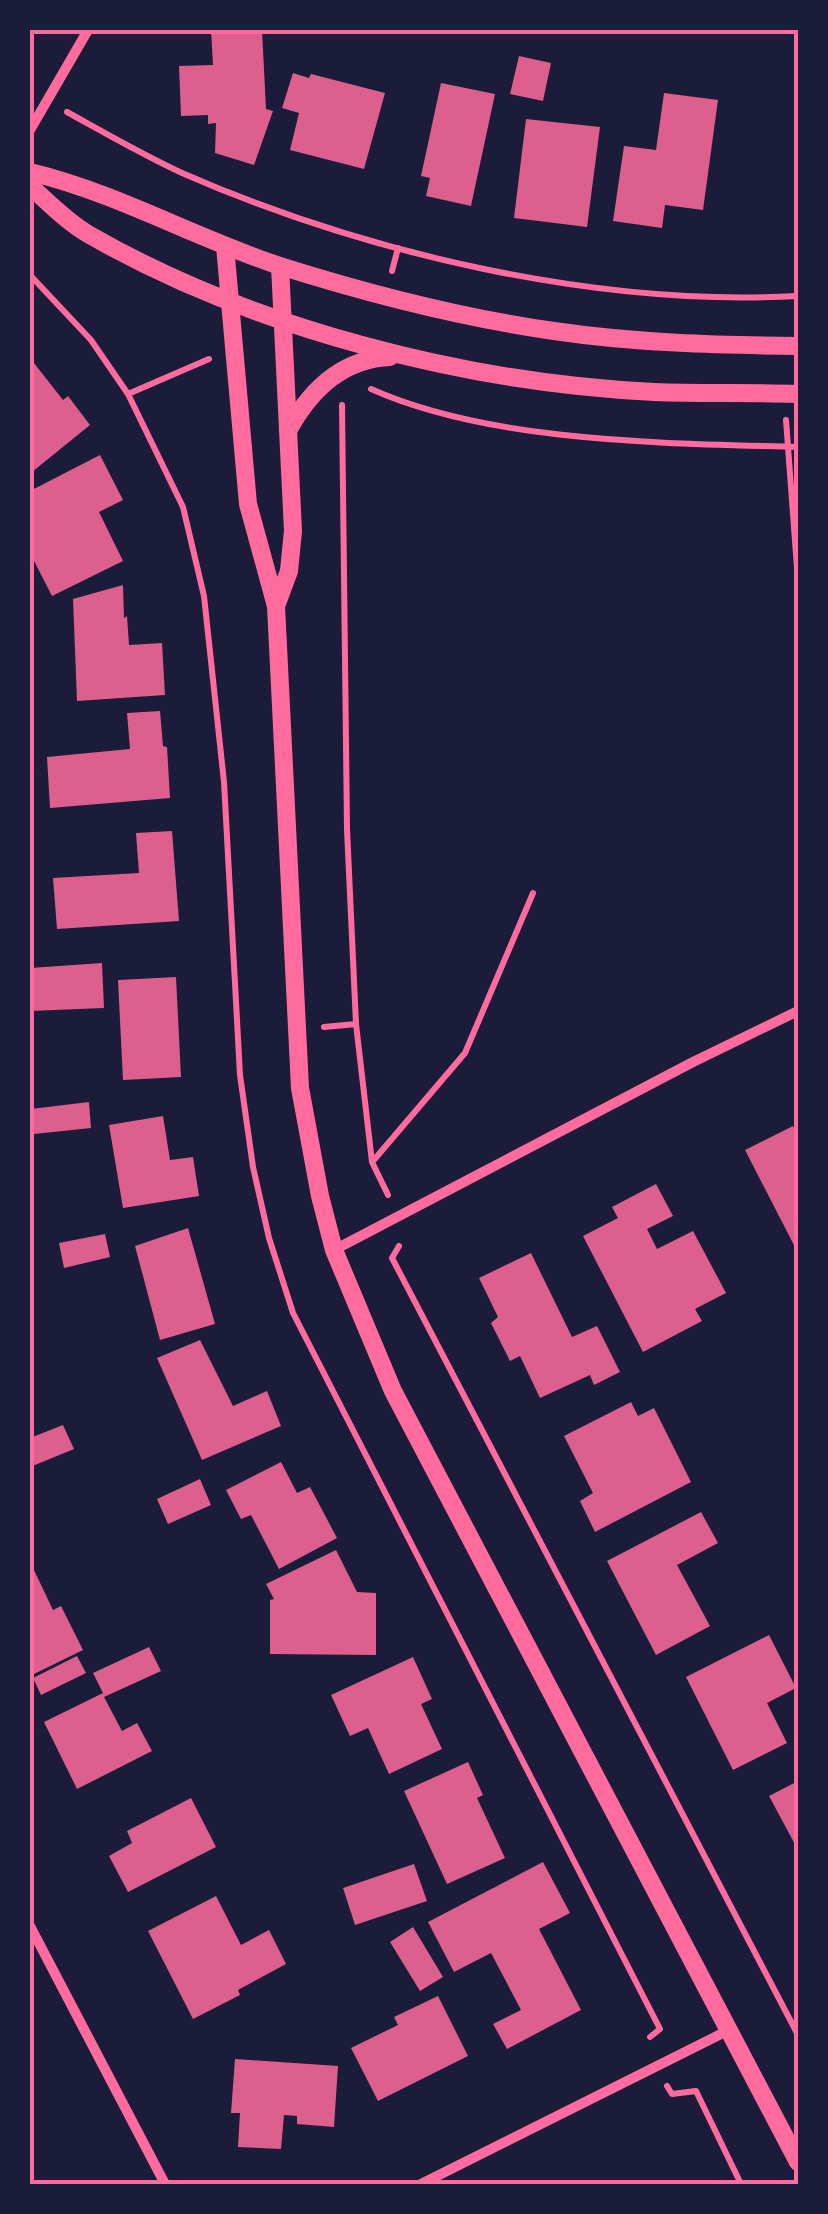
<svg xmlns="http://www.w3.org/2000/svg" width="828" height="2214" viewBox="0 0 828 2214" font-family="Georgia,serif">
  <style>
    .building { fill: #dd5f8e }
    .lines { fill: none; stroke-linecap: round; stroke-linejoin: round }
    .path { stroke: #ff6b9d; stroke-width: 6 }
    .minor { stroke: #ff6b9d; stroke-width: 10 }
    .tertiary { stroke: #ff6b9d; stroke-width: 18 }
    .neatline { fill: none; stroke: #ff6b9d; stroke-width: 4 }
  </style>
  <rect width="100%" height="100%" fill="#1b1b3a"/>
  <path class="building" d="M211,30H262L266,109L273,111L254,165L215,153L216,123L208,124V115L181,116L179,66L213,65Z
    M519,56L551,63L543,101L510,94Z
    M293,73L309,78L311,74L385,93L364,169L290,150L299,113L282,108Z
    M441,83L495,94L471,206L426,196L430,178L421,176Z
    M664,93L718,100L703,210L665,205L662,228L613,221L624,146L656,150Z
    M526,119L600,127L587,227L514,218Z
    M30,358L63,400L68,396L90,425L32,472Z
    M100,455L123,500L99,512L123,561L52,596L33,559L30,560V491Z
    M123,585L124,618L127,616L129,645L162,643L165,695L77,701L73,599Z
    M160,711L163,746L167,747L170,798L50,808L47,757L130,749L127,713Z
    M172,831L179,921L57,929L53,878L139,873L136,833Z
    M102,963L104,1008L30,1011V968Z
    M176,977L181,1077L123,1080L118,980Z
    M89,1102L91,1128L34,1134L31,1109Z
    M163,1116L170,1160L193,1157L199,1196L123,1208L109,1125Z
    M793,1126L798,1136V1253L745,1150Z
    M656,1184L673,1216L647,1229L657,1249L693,1231L726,1293L695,1309L702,1321L643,1352L583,1236L618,1218L612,1207Z
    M188,1228L215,1324L160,1340L135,1246Z
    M105,1234L110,1257L64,1268L59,1243Z
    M531,1253L572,1337L597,1326L620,1372L594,1385L590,1375L540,1398L520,1356L510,1361L491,1323L498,1317L479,1278Z
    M200,1340L233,1406L267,1391L281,1426L202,1460L157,1358Z
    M631,1402L638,1416L654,1408L691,1482L595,1532L580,1501L593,1493L564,1436Z
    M63,1425L74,1449L30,1467V1438Z
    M281,1462L297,1493L310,1487L337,1538L279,1569L251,1515L241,1519L226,1490Z
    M200,1479L211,1505L168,1524L157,1499Z
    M701,1512L718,1543L677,1565L710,1626L656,1655L607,1561Z
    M336,1550L357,1592L376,1593V1655L270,1654V1600L274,1599L266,1584Z
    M33,1568L53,1610L61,1606L83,1650L30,1676V1570Z
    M769,1635L796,1688L767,1703L787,1743L733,1770L686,1677Z
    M149,1647L161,1671L104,1697L122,1731L137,1723L152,1751L77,1789L44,1722L103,1693L93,1673Z
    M77,1656L86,1673L41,1695L33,1678Z
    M413,1657L432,1699L421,1704L442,1749L389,1774L368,1728L350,1736L331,1695Z
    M468,1762L483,1795L477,1798L505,1858L447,1884L404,1791Z
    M798,1781V1850L769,1796Z
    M191,1798L216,1847L128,1892L109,1856L132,1843L127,1831Z
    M543,1862L570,1913L539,1929L581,2010L507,2049L493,2024L521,2010L491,1953L454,1972L428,1922Z
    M414,1864L427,1901L355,1925L343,1888Z
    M216,1896L241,1945L269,1930L286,1964L238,1990L240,1995L193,2019L148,1931Z
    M413,1927L443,1977L420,1991L390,1942Z
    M438,1996L468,2056L378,2101L351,2048L398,2025L394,2017Z
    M235,2059L338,2066L334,2127L297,2124V2116L284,2115L281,2149L238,2147L240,2113H231Z"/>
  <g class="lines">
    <path class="path" d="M67,112C105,133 143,155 182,173C367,254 597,307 798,296
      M392,271L398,248
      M30,275L91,340L128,394
      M209,359L128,394L183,507L204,596L224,782L240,1075L253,1167L269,1238L293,1313L660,2029L650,2037
      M371,389C492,443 666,443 798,447
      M342,405L347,829L356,1024
      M786,420L798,581
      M324,1027L356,1024L372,1162L388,1195
      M373,1161L465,1053L533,893
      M399,1246L392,1258L798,2035
      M667,2086L672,2094L696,2091L741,2184"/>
    <path class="minor" d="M30,130L88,30
      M334,1250L693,1062L798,1011
      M30,1926L165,2184
      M421,2184L729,2030"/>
    <path class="tertiary" d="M30,172C117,193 195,238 280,266C369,294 462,318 554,331C635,343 717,345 798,346
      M30,186C48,202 67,222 88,234C251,328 466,383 654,392C702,394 750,392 798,394
      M225,246L248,504L276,606L300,1088L320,1196L334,1250L393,1391L798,2162
      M288,431C310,390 342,359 390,357
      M276,606L289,571L293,531L280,266"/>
  </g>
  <rect width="828" height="2214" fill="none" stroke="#1b1b3a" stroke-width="65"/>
  <rect x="32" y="32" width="764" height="2150" class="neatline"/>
</svg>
